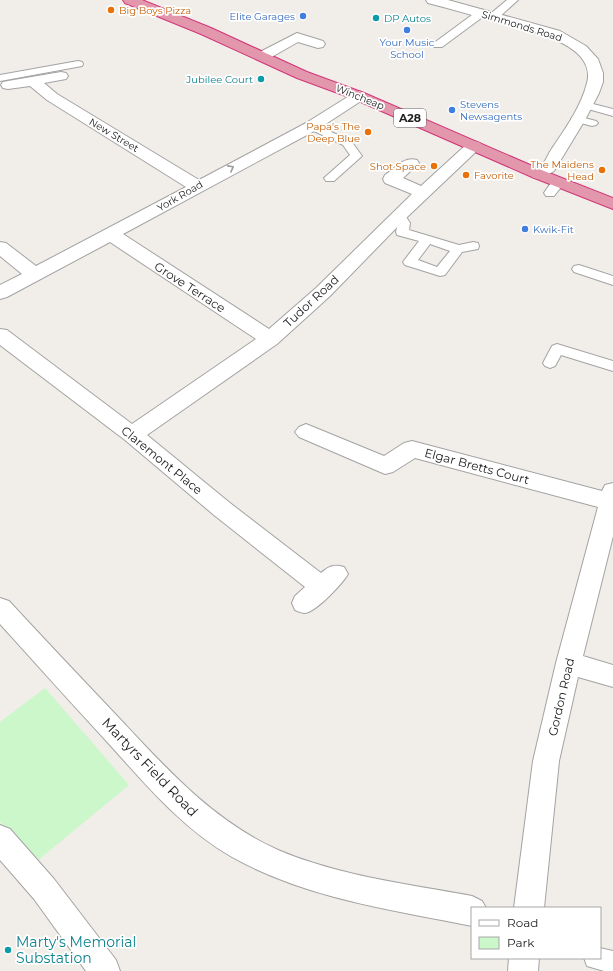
<svg xmlns="http://www.w3.org/2000/svg" width="613" height="971" viewBox="0 0 613 971" font-family="Montserrat,sans-serif">
  <style>
    .park { fill: #cbf7cb }
    .lines { fill: none; stroke-linecap: round; stroke-linejoin: round }
    .lane-casing { stroke: #a3a3a3; stroke-width: 2 }
    .street-casing { stroke: #a3a3a3; stroke-width: 2 }
    .highway-casing { stroke: #d13578; stroke-width: 2 }
    .lane { fill: #fff; fill-rule: evenodd }
    .street { fill: #fff; fill-rule: evenodd }
    .highway { fill: #e397ac; fill-rule: evenodd }
    .oneway { stroke: #9c9c9c }
    .food-dot { fill: #e8710a; stroke: #fff; stroke-width: 1.5 }
    .shop-dot { fill: #3f7fe0; stroke: #fff; stroke-width: 1.5 }
    .culture-dot { fill: #0f9aa8; stroke: #fff; stroke-width: 1.5 }
    .labels { text-anchor: middle; dominant-baseline: central; stroke-width: 3.5; stroke-linejoin: round; paint-order: stroke }
    .far-food-label { font-size: 10px; fill: #c56008; stroke: #fff; text-anchor: end }
    .far-shop-label { font-size: 10px; fill: #366cbe; stroke: #fff; text-anchor: start }
    .far-culture-label { font-size: 10px; fill: #0d838f; stroke: #fff; text-anchor: start }
    .far-street-label { font-size: 10px; fill: #222; stroke: #fff }
    .shield { fill: #fff; stroke: #646464; stroke-width: 1 }
    .shield-label { font-size: 11px; font-weight: bold; fill: #222 }
    .street-label { font-size: 12px; fill: #222; stroke: #fff }
    .near-street-label { font-size: 14px; fill: #222; stroke: #fff }
    .near-culture-label { font-size: 14px; fill: #0d838f; stroke: #fff; text-anchor: start }
  </style>
  <rect width="100%" height="100%" fill="#f1eee9"/>
  <path class="park" d="M45,688L129,785L37,861L0,822V722Z"/>
  <g class="lines">
    <defs>
      <path id="lane" d="M507,0H518L497,19H489L488,17L489,15Z
        M480,11L485,14L484,16L442,47H434L433,45L434,43L476,12Z
        M78,61L82,62L83,64L82,66L0,81V75Z
        M585,102L613,109V116L581,107L579,105Z
        M577,116L596,121L598,123L596,125L592,126L573,121L571,119L573,117Z
        M312,123L351,141L362,156L334,181H326L324,178L350,155L343,145L308,128L306,126L308,124Z
        M559,178L563,179L565,182L554,196H546L544,193C548,187 552,180 559,178Z
        M399,211L403,212L410,223L409,230L459,245L473,242L478,243L479,246L478,249L462,252L445,275L440,276L405,265L403,262L419,241L397,235L396,232L398,223L393,215L395,212ZM430,244L450,251L437,267L418,260Z
        M579,265L613,276V285L574,272L572,269L574,266Z
        M557,344L613,361V371L561,355L555,366L550,368L545,366L543,363L552,346Z
        M600,948L613,951V971H604L587,966L584,958H600Z"/>
      <path id="street" d="M426,0H448L560,31L586,46L598,59L603,73V82L599,93L585,120L554,171L544,177L538,179L532,177L530,174C533,169 538,169 542,165C546,161 548,154 551,150C565,129 581,107 587,83C598,42 522,29 496,22C473,15 451,9 428,3Z
        M297,33L323,41L325,44L323,47L318,48L298,42L268,59L263,60L258,59L256,56L258,53Z
        M61,72L66,73L68,76L66,79L44,83L57,94L199,180L306,123L354,93L359,91L364,93L367,96L364,99L318,129L123,234L269,329L316,288L412,194L385,183L383,179L385,175C395,168 404,156 417,160L419,163L403,178L421,186L468,143L474,141L480,143L482,146L405,219L330,296L277,344L147,435L230,503L321,573C329,566 334,564 344,567L348,574C343,583 316,612 305,613C302,613 298,611 295,610L292,603L295,596L305,587L214,515L125,440L0,345V329L7,330L132,424L256,339L110,242L7,297L0,299V285L22,274L0,256V242L6,243L36,266L186,187L47,100L30,86L8,89L3,88L1,85L3,82L8,81Z
        M306,424L384,456L404,443L412,441L602,491L605,485L613,483V536L583,656L613,665V687L578,677L559,761L544,908H514L533,761L556,663L598,507L415,458L393,472L385,474L299,437L295,432L299,427Z
        M0,598L9,601C45,640 82,679 119,718C167,769 213,821 278,850C339,876 408,884 472,896L482,901L486,908H472V926C391,910 305,898 232,857C183,829 147,786 110,745C73,705 37,665 0,624Z
        M0,825L10,829L54,879L116,960L120,971H86L34,899L0,860Z
        M509,958H539L538,971H508Z"/>
      <path id="highway" d="M123,0H142L211,28L307,72L364,93L544,171L613,198V209L532,177L354,99L297,78L201,34L125,3Z"/>
    </defs>
    <use href="#lane" class="lane-casing"/>
    <use href="#street" class="street-casing"/>
    <use href="#highway" class="highway-casing"/>
    <use href="#lane" class="lane"/>
    <use href="#street" class="street"/>
    <use href="#highway" class="highway"/>
  </g>
  <defs><path id="oneway-chevron" d="M-2-3.5L2.5 0L-2 3.5" fill="none" stroke-width="1.6" stroke-linecap="round" stroke-linejoin="round"/></defs>
  <use class="oneway" href="#oneway-chevron" transform="translate(231 168) rotate(-28)"/>
  <g class="food-dot">
    <circle cx="111" cy="10" r="4"/>
    <circle cx="368" cy="132" r="4"/>
    <circle cx="434" cy="166" r="4"/>
    <circle cx="602" cy="170" r="4"/>
    <circle cx="466" cy="175" r="4"/>
  </g>
  <g class="shop-dot">
    <circle cx="303" cy="16" r="4"/>
    <circle cx="407" cy="30" r="4"/>
    <circle cx="452" cy="110" r="4"/>
    <circle cx="525" cy="229" r="4"/>
  </g>
  <g class="culture-dot">
    <circle cx="376" cy="18" r="4"/>
    <circle cx="261" cy="79" r="4"/>
    <circle cx="8" cy="950" r="4"/>
  </g>
  <g class="labels">
    <g class="far-food-label">
      <text x="119" y="10" text-anchor="start">Big Boys Pizza</text>
      <text x="360" y="126">Papa's The<tspan x="360" dy="12">Deep Blue</tspan></text>
      <text x="594" y="164">The Maidens<tspan x="594" dy="12">Head</tspan></text>
      <text x="426" y="166">Shot Space</text>
      <text x="474" y="175" text-anchor="start">Favorite</text>
    </g>
    <g class="far-shop-label">
      <text x="295" y="16" text-anchor="end">Elite Garages</text>
      <text x="407" y="42" text-anchor="middle">Your Music<tspan x="407" dy="12">School</tspan></text>
      <text x="460" y="104">Stevens<tspan x="460" dy="12">Newsagents</tspan></text>
      <text x="533" y="229">Kwik-Fit</text>
    </g>
    <g class="far-culture-label">
      <text x="384" y="18">DP Autos</text>
      <text x="253" y="79" text-anchor="end">Jubilee Court</text>
    </g>
    <g class="far-street-label">
      <text transform="translate(522 26) rotate(17)">Simmonds Road</text>
      <text transform="translate(360 97) rotate(22)">Wincheap</text>
      <text transform="translate(114 135) rotate(31)">New Street</text>
      <text transform="translate(180 196) rotate(-30)">York Road</text>
    </g>
    <rect class="shield" x="394" y="109" width="32" height="18" rx="3"/>
    <g class="shield-label">
      <text x="410" y="118">A28</text>
    </g>
    <g class="street-label">
      <text transform="translate(190 287) rotate(33)">Grove Terrace</text>
      <text transform="translate(311 301) rotate(-43)">Tudor Road</text>
      <text transform="translate(162 460) rotate(39)">Claremont Place</text>
      <text transform="translate(477 466) rotate(15)">Elgar Bretts Court</text>
      <text transform="translate(561 697) rotate(-77)">Gordon Road</text>
    </g>
    <g class="near-street-label">
      <text transform="translate(150 767) rotate(46)">Martyrs Field Road</text>
    </g>
    <g class="near-culture-label">
      <text x="16" y="942">Marty's Memorial<tspan x="16" dy="16">Substation</tspan></text>
    </g>
  </g>
  <rect x="471" y="907" width="130" height="52" fill="#ffffff" stroke="#a7a7a7"/>
  <rect x="479" y="920" width="20" height="6" fill="#ffffff" stroke="#a7a7a7"/>
  <text x="507" y="927" font-size="12" fill="#222222">Road</text>
  <rect x="479" y="937" width="20" height="12" fill="#cbf7cb" stroke="#a7a7a7"/>
  <text x="507" y="947" font-size="12" fill="#222222">Park</text>
</svg>
